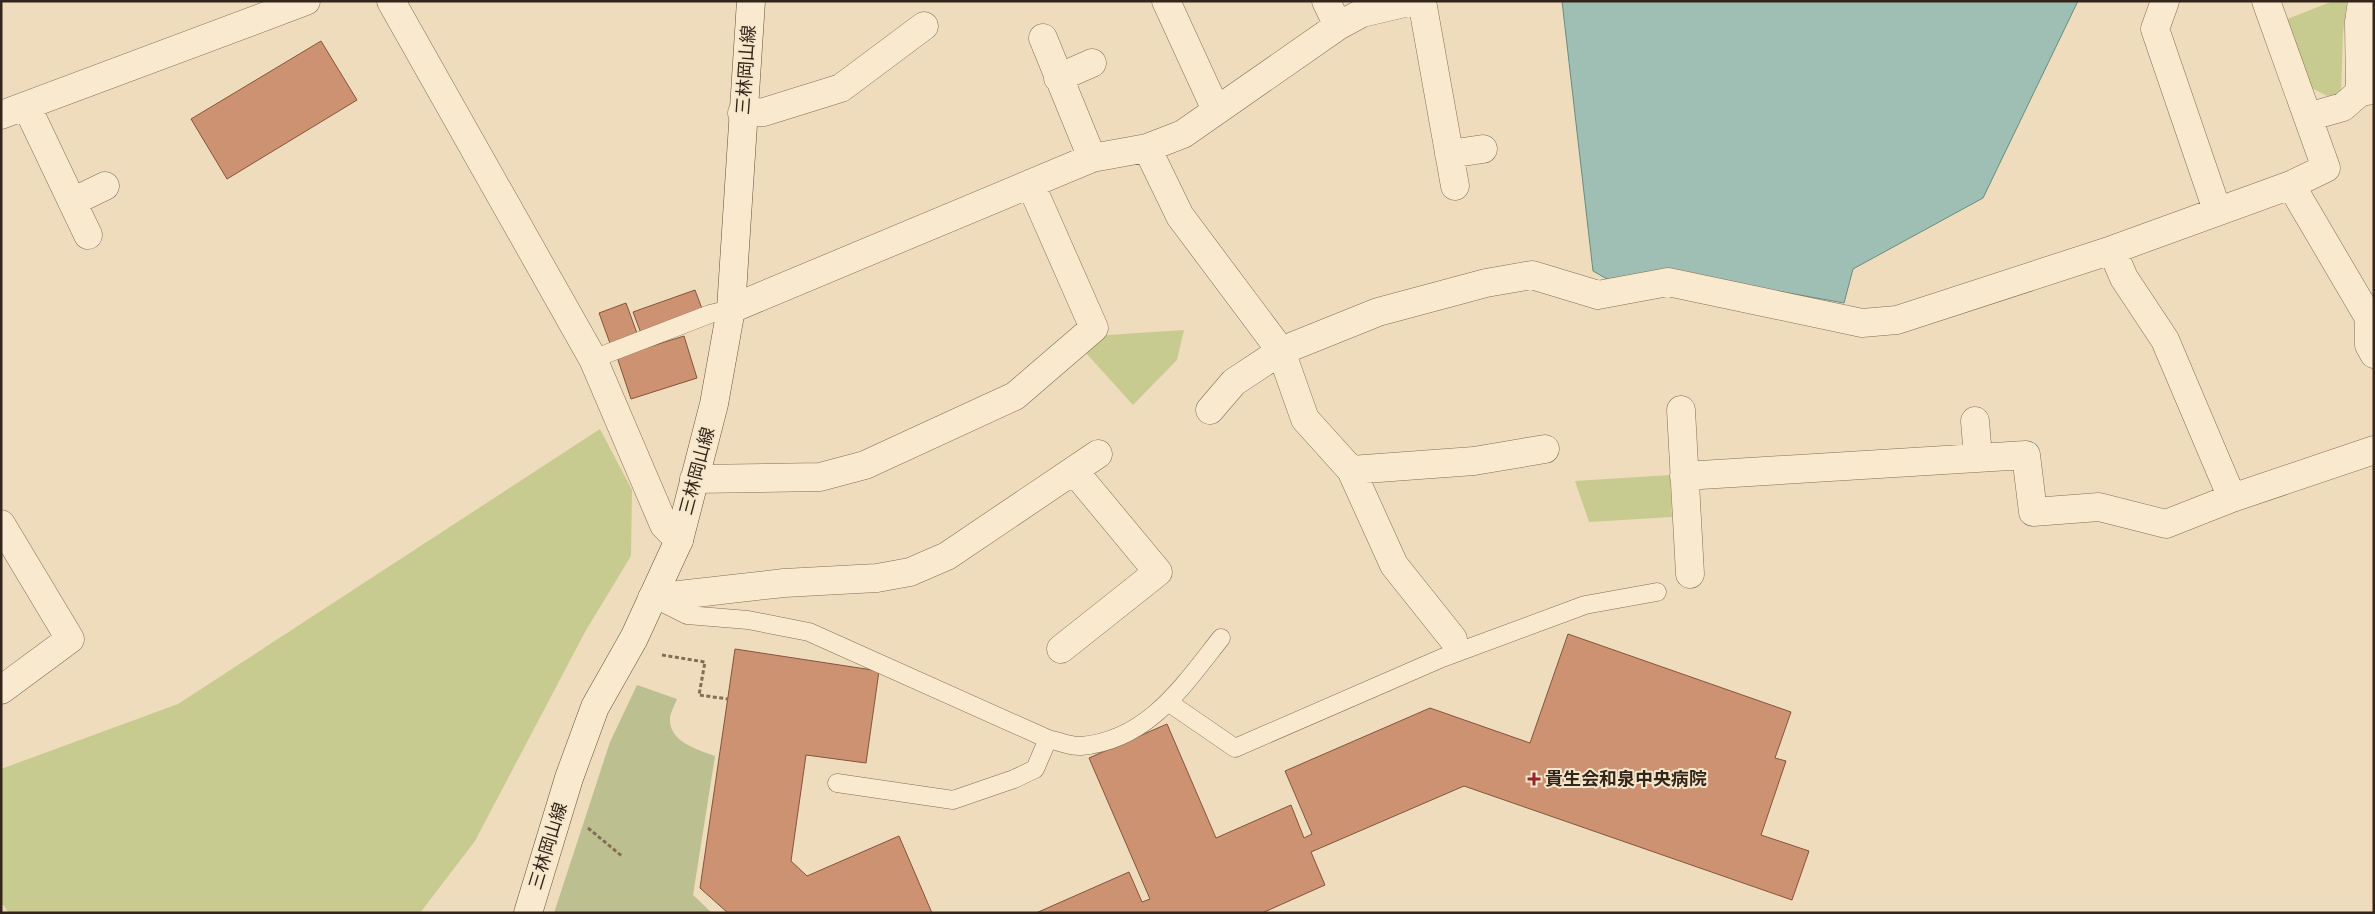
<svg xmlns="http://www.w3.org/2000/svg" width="2375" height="914" viewBox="0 0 2375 914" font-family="'Times New Roman','Noto Sans JP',serif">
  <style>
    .green { fill: #c8cb90 }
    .cemetery { fill: #bcbf90 }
    .water { fill: #a0bfb4; stroke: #688c81 }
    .building { fill: #cd9271; stroke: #84543b }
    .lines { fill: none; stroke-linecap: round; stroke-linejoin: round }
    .lane-casing { stroke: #856c55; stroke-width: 19 }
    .street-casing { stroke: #856c55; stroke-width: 29 }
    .secondary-casing { stroke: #664d39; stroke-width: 29 }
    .path { stroke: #856c55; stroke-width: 3; stroke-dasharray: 4 2.5; stroke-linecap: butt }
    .lane { stroke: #f9eacf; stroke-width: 18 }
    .street { stroke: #f9eacf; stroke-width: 28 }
    .secondary { stroke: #f9eacf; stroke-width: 28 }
    .poi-dot { fill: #94252c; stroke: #f5e7cb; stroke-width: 2 }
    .labels { text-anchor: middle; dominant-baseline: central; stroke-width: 4; stroke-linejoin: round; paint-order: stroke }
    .street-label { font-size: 18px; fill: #34251b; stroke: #f5e7cb }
    .poi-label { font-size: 18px; font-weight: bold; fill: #34251b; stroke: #f5e7cb; text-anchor: start }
  </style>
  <rect width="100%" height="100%" fill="#eedcbc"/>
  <path class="green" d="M2333,1H2347L2343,33L2341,93L2327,96L2308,86L2285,20Z
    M1184,330L1177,360L1133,405L1086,353L1108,335Z
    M600,429L632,490L631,556L585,632L475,841L420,913H9L1,902V769L178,704Z
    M1670,475L1672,517L1589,522L1575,481Z"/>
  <path class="cemetery" d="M637,685L677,699C675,704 671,712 670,717C668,742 697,749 715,756L693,895L712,913H554L610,742Z"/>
  <path class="water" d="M1562,1H2078L1983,198L1853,269L1844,303L1667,271L1607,279L1593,271Z"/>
  <path class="building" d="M321,41L357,100L227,179L191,119Z
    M695,290L704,314L642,336L633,312Z
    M626,303L638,336L611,346L599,313Z
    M684,336L697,378L631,399L617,357Z
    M1568,634L1791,712L1775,758L1786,761L1761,835L1809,851L1792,900L1464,786L1311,852L1325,885L1262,913H1036L1129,872L1142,902L1150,899L1089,758L1167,724L1216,838L1291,805L1304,838L1312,834L1285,771L1430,708L1530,743Z
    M735,649L879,671L866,763L806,755L791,861L807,876L899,836L932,913H728L700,888Z"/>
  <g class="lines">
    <defs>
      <path id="lane" d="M593,359L710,314L731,309
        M655,599L687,615L748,620L809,632L1048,739C1058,741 1071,747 1081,746C1148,740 1183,686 1221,638
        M1168,702L1235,748L1442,658L1585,605L1657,592
        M837,783L953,800L1014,779L1035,769L1048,739"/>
      <path id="street" d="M391,1L593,359L664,525L679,540
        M1166,1L1216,110
        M1326,1L1338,26
        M1422,1L1455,186
        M2165,1L2155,29L2217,210
        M2266,1L2326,168L2291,185L2369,318V345L2374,354
        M1043,38L1092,158
        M1058,78L1092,63
        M2360,92L2359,22L2362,1
        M27,107L88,235
        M742,113L764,112L841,88L924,26
        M1,115L306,1
        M2308,117L2343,107L2360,92L2374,90
        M1147,148L1180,216L1281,351L1305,419L1351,470L1394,565L1453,639
        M1449,154L1483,149
        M72,202L105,186
        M2112,250L2124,278L2165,340L2232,498
        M731,309L1092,158L1147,148L1183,134L1338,26L1362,13L1413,1
        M1210,410L1234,382L1281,351L1378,312L1486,283L1532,275L1598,295L1668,282L1862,323L1897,320L2112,250L2291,185
        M1681,410L1690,574
        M1975,421L1978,457
        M1351,470L1474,461L1545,449
        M1684,476L2026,455L2033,512L2099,507L2166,524L2232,498L2374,450
        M694,479L820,477L865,465L1015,396L1094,328L1031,185
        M1,524L70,639L1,690
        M652,598L784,583L877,578L910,572L947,556L1098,454
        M1061,649L1158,572L1075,472"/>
      <path id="secondary" d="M528,913L569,778L595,707L634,638L679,540L714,404L731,309L751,1"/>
    </defs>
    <use href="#lane" class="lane-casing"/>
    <use href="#street" class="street-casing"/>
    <use href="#secondary" class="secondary-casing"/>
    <path class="path" d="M662,655L705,662L699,695L728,699
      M588,828L623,857"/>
    <use href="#lane" class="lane"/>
    <use href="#street" class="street"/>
    <use href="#secondary" class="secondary"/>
  </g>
  <path class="poi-dot" d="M1531.5 771.5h5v5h5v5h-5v5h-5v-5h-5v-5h5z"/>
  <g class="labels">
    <g class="street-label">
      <text transform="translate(746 70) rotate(-86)">三林岡山線</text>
      <text transform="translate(697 471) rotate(-75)">三林岡山線</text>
      <text transform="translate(548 846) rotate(-73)">三林岡山線</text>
    </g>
    <g class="poi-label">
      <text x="1545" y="779">貴生会和泉中央病院</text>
    </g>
  </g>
  <rect width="2375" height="914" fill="none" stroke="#34251b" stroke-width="5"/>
</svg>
